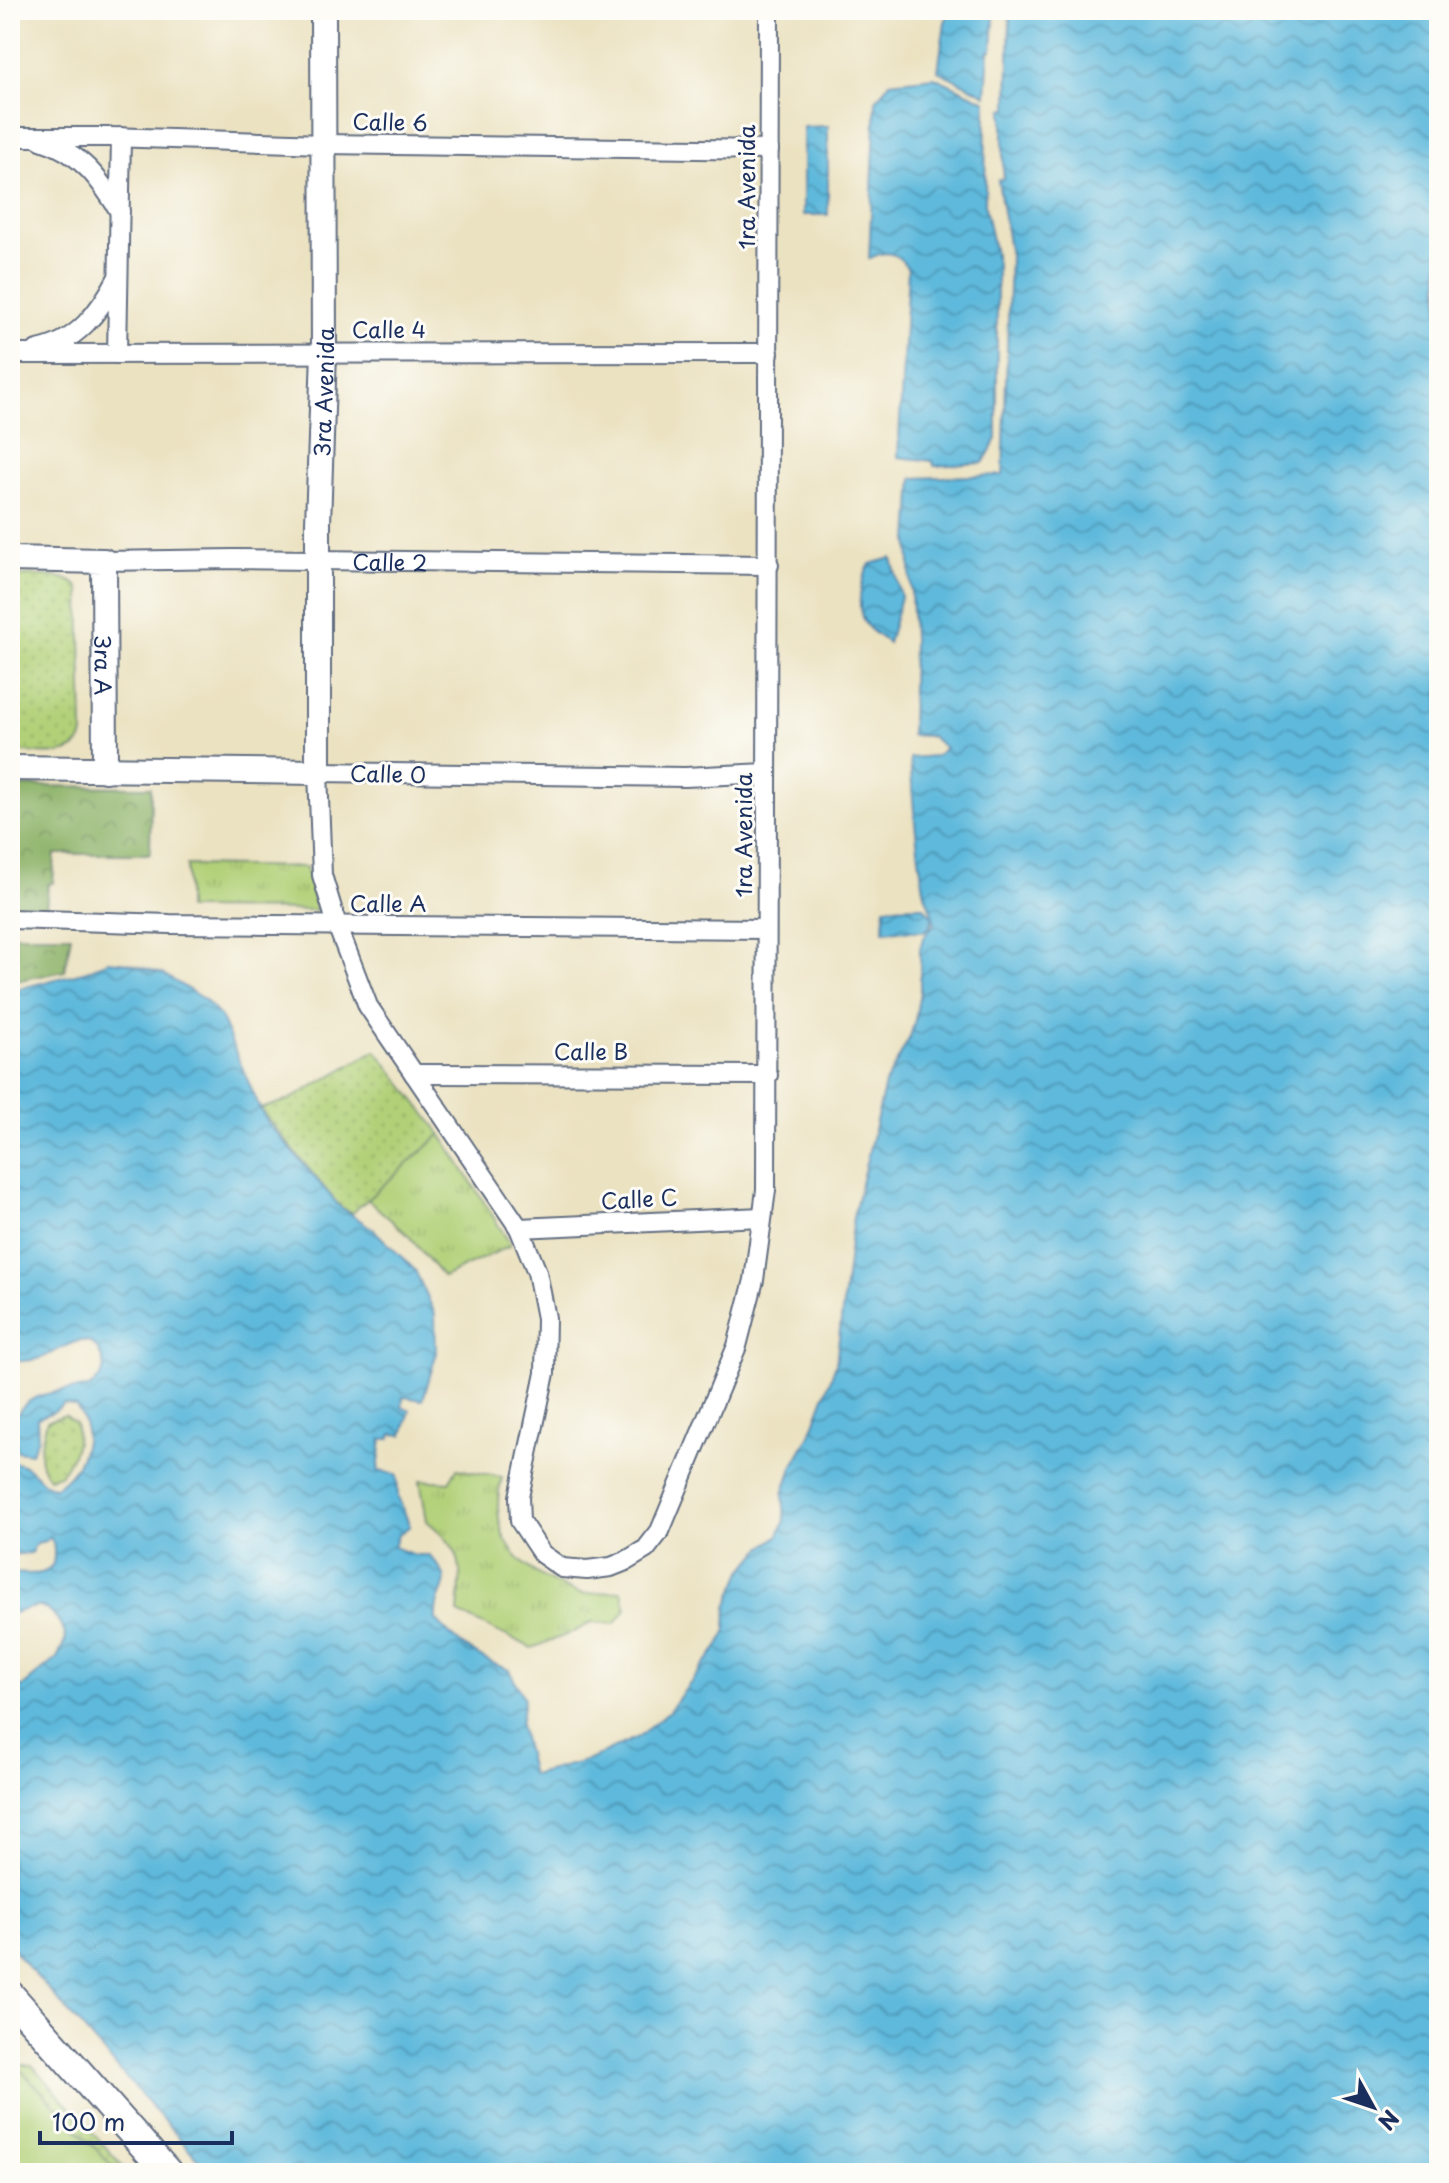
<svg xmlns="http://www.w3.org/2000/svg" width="1449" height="2183" viewBox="0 0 1449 2183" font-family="'Playpen Sans',sans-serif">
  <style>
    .grass { fill: url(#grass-tufts); stroke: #66806a; stroke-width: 2 }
    .forest { fill: url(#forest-crowns); stroke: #547063; stroke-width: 2 }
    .park { fill: url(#park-dots); stroke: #66806a; stroke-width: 2 }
    .pitch { fill: #b1d077; stroke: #66806a; stroke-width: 2 }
    .water { fill: url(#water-waves); stroke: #3d749d; stroke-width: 2 }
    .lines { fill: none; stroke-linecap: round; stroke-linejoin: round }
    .minor-casing { stroke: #646e81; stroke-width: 22 }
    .major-casing { stroke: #646e81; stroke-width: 28 }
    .highway-casing { stroke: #646e81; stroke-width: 32 }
    .minor { stroke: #fff; stroke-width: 18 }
    .major { stroke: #fff; stroke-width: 24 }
    .highway { stroke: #fff; stroke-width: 28 }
    .labels { text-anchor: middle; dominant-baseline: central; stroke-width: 6; stroke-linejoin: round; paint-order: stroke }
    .street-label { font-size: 22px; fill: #1b2f5e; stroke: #fdfcf7 }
  </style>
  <defs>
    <pattern id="grass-tufts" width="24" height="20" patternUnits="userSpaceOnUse" patternTransform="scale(2)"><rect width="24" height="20" fill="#b1d077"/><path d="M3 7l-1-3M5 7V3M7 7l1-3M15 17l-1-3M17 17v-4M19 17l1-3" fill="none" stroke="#98b369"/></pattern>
    <pattern id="forest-crowns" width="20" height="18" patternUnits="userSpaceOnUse" patternTransform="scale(2)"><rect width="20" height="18" fill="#8cb268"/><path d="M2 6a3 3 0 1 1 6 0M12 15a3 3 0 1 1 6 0" fill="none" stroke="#729159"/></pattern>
    <pattern id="park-dots" width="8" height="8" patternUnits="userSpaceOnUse" patternTransform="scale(2)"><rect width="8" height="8" fill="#b1d077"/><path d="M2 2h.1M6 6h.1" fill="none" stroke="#98b369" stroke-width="1.8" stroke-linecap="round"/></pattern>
    <pattern id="water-waves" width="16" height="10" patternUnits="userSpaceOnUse" patternTransform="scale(2)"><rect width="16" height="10" fill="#5fb9dc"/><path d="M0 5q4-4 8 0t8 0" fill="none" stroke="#4e97b6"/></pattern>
  </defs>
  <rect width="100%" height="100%" fill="#fdfcf7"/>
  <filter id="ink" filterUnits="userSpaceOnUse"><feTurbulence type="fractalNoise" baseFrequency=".0125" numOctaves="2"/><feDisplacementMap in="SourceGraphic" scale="16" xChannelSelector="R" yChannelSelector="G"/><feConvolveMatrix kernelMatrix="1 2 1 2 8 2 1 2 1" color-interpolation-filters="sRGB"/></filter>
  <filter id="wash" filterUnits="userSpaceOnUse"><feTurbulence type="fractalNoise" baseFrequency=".006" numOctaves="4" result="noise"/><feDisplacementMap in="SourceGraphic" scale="32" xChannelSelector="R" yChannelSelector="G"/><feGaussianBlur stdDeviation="1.8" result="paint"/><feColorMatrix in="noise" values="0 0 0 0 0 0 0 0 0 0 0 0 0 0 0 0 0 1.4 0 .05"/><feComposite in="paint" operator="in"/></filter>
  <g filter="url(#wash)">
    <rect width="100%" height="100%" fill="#ebe2c1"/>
    <path class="grass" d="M187,865L306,867L316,910L187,909Z
      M441,1134L511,1245L443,1277L408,1235L367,1199Z
      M457,1469L502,1477C489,1526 508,1563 555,1583C564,1586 574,1593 584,1594C596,1594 610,1592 622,1591L626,1609L615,1624L592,1622L574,1632L532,1648L458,1613C461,1566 467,1553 427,1521L420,1480L449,1482Z"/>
    <path class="forest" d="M10,786L151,787L150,854H55L53,883L48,884L46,909H10Z
      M10,935H71L65,971L10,982Z"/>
    <path class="park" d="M10,576C30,577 67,571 80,589L83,733C78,764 33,751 10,751Z
      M376,1050L441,1134L352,1213L340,1207L260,1109L289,1100Z
      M65,1415L75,1423C80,1444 72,1458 60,1475L49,1478C34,1458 41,1444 47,1421Z
      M10,2065H32L129,2173H10Z"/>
    <path class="pitch" d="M21,2070L119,2173H10V2072Z"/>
    <path class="water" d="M950,10H987L994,19L992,50L989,51L986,95L938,71L945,22Z
      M1010,10H1439V2173H210L10,1946V1694L15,1693L57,1658L66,1639C64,1626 51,1606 36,1607C28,1608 18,1612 10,1614V1573C27,1573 54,1580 54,1556C54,1548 54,1543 50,1537L46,1541L36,1543L31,1553L10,1555V1462C37,1464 37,1487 56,1487C81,1470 96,1433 76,1407L64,1404L53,1412L37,1418L38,1438L31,1453L17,1451C16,1441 14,1428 16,1419C22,1391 68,1390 89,1388C98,1381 106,1374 103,1362C92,1322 64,1349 41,1358C30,1362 21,1359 10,1364V991L87,971L108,961L129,963L163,974L205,1000L220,1016L260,1109L269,1124L340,1207L373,1229L415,1270L435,1314L436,1355L423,1400L403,1397L402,1407L410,1410L403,1435L392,1434L390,1439H382L378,1471L397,1474L398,1497L410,1526L398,1535L394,1547L414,1555H429C461,1589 434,1583 436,1620C457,1644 479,1659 509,1670L524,1699L520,1725L532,1775L589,1760L638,1737L668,1712L718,1647L726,1632L727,1607L741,1573L760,1550L779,1535L785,1520L783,1494L793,1465L809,1437L836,1364L853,1217L885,1084L910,1037L915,1020L920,992V949L923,938L934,924C934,911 926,902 924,889C916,845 913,802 910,758L936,756L945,748L931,736L911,735L913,639L909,540L913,478L1003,475L1010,256L998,180L1003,179V109L1008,108Z
      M934,77L986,101L985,207L997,264V439L983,463L934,466L933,461L898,457L908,269C898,252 885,249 869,259L876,100L890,82Z
      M828,126V215H803V127Z
      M892,558L901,597L888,643C882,638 872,632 867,626C854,610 861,580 870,564Z
      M923,906L933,917L929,928L924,931L884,930L885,907Z"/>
  </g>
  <g filter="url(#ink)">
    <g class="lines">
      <defs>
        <g id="minor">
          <path d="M10,137H110L324,144L769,150"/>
          <path d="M41,140C80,152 100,179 120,212"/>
          <path d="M37,350C77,343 100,311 118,277"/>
          <path d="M10,354L769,353"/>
          <path d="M117,354L121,137"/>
          <path id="s1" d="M104,561L233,559L769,565"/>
          <path d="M766,773L685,777L318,772L322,875L337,925L368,1006L519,1228L537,1272L546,1318L545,1373L519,1497L520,1521L542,1554L562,1568L587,1570L611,1567L626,1561L646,1549L660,1531L737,1346L754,1280L766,1190L769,10"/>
          <path d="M10,919L170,924L766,929"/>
          <path d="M414,1074L768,1075"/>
          <path d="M519,1228L762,1217"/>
        </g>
        <g id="major">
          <path id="s2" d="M10,559L104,561L105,770"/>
          <path id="s3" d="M10,768L318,772V523L324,352L323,10"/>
        </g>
        <path id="highway" d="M10,1995L168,2173"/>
      </defs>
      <use href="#minor" class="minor-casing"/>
      <use href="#major" class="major-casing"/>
      <use href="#highway" class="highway-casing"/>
      <use href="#minor" class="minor"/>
      <use href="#major" class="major"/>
      <use href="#highway" class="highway"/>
    </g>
  </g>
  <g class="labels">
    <g class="street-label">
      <text transform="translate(390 121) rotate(1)">Calle 6</text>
      <text transform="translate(745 187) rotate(-90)">1ra Avenida</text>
      <text x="389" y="328">Calle 4</text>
      <text stroke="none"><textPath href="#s3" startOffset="688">3ra Avenida</textPath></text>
      <text stroke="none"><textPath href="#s1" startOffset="286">Calle 2</textPath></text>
      <text stroke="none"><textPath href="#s2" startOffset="198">3ra A</textPath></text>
      <text transform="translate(388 773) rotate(1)">Calle 0</text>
      <text transform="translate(742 835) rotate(-90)">1ra Avenida</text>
      <text x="388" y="902">Calle A</text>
      <text x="591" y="1050">Calle B</text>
      <text transform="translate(639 1198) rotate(-3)">Calle C</text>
    </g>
  </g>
  <rect width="1449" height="2183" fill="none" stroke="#fdfcf7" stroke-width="40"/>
  <g transform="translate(1373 2107) rotate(130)" stroke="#fdfcf7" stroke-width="6" paint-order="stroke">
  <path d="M0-6L14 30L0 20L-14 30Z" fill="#1b2f5e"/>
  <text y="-12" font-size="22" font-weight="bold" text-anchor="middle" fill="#1b2f5e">N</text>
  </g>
  <path d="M40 2131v12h192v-12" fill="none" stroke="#1b2f5e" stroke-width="4"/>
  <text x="52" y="2131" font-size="24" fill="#1b2f5e" stroke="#fdfcf7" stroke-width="6" paint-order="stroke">100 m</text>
</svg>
